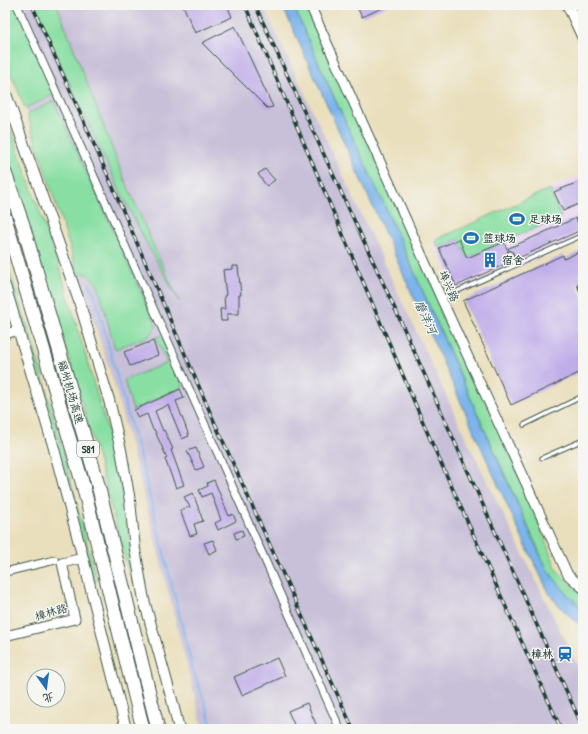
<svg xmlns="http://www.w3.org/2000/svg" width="588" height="734" viewBox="0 0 588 734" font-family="'Patrick Hand','LXGW WenKai TC',sans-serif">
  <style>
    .built { fill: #e7d2ef }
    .industrial { fill: #c8bfd8 }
    .green { fill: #89dfa3; stroke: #548e6c }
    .water { fill: #7bb4eb; stroke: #4d7890 }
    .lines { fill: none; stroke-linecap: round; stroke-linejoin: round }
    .stream { stroke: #7bb4eb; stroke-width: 2 }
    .building { fill: #bface9 }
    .service-casing { stroke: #3d5548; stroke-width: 5.5 }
    .minor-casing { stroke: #3d5548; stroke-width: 9 }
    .tertiary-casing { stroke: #3d5548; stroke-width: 11 }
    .secondary-casing { stroke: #3d5548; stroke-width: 12 }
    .primary-casing { stroke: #3d5548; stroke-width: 13 }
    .motorway-casing { stroke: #3d5548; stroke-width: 15 }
    .service { stroke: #fff; stroke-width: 3.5 }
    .minor { stroke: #fff; stroke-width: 7 }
    .tertiary { stroke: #fff; stroke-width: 9 }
    .secondary { stroke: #fff; stroke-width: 10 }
    .primary { stroke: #fff; stroke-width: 11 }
    .motorway { stroke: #fff; stroke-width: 13 }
    .rail-casing { stroke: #1f3d34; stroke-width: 3.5 }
    .rail { stroke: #f6f6f2; stroke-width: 2; stroke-dasharray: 6; stroke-linecap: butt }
    .labels { text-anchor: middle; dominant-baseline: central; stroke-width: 3; stroke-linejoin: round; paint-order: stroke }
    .shield { fill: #f6f6f2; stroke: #60746d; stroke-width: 1 }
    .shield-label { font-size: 10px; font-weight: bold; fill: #1f3d34 }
    .poi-label { font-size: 11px; font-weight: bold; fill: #1f3d34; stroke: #f6f6f2; text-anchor: start }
    .street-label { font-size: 11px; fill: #1f3d34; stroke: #f6f6f2 }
    .water-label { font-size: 12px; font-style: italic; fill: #365b62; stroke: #f6f6f2 }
  </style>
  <rect width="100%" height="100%" fill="#f6f6f2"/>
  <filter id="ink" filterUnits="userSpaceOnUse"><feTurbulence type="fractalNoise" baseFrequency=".025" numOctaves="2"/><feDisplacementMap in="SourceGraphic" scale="8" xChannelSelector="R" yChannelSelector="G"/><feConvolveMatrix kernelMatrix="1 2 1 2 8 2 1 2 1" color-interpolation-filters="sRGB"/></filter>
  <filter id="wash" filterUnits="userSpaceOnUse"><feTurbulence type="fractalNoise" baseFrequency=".012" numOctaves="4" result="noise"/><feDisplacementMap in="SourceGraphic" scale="16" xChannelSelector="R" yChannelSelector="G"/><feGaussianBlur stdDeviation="0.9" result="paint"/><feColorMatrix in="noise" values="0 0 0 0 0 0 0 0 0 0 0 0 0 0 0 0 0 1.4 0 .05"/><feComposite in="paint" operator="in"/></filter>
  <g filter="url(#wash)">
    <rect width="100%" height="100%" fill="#eadfbc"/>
    <path class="built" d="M583,174V238L457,295L433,241Z"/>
    <path class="industrial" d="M20,5H263L467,440L583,677V729H203L145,500L114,384L25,108L60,92Z"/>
    <path class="green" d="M5,5H20L60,92L25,108L5,59Z
      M34,5H57L119,166L152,243L179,301L147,244L116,183L52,46Z
      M293,5H308L525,489L557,570L583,596V609L568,595L548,571L383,202L331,91Z
      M54,101L155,322L156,327L149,336L115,349L98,285L87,274L78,273L27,114Z
      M5,113L62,275L110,439L120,476L134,571L129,573L101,470L52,299L29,230L5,160Z
      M549,189V191L551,190L552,194H551L561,217L467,258L459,239L439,248L435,240Z
      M5,258L32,340L58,432L97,581L93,582L21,325L5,276Z
      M162,336L183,387L133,410L124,380L167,363L156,337Z"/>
    <path class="water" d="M282,5H293L331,91L383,202L537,548L548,571L568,595L583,609V628L558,605L549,593L522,538Z"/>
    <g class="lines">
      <path class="stream" d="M89,283L95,295L114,366L140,457L193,670L207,709L212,729"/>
    </g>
    <g id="blocks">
      <path class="building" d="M183,5H227L232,17L195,33Z
        M356,5H389L362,17Z
        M235,26L273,107L267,108L202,43Z
        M265,169L275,180L267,186L265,184L258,174Z
        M583,180V202L563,211L554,192Z
        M576,218L581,230L516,259L512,251L508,250L507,254L510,262L456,286L439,248L459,239L467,258L504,242L507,249Z
        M583,250V282L577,285L583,299V371L511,405L463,301L563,255L564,259Z
        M232,266H238L241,295H239V314H227V321H221L220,309H225L224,296L226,295L223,270L232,269Z
        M153,341L158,355L130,366L124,352Z
        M180,389L184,398L176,401L189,436L182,439L168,405L155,411L163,431L164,430L173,449L171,450L184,485L176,488L165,459L167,458L154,429L153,430L147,414L138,418L134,410Z
        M196,448L204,467L196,470L187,451Z
        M214,480L229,516L233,514L236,521L218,530L215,523L221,520L211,493L202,497L199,490L208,486L207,483Z
        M193,493L203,521L194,524L197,534L190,536L180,510L190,507L184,497Z
        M242,530L244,536L236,539L234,533Z
        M213,540L217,550L209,554L204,543Z
        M277,658L285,676L242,695L234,677Z
        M307,703L318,729H296L288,711Z"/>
    </g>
  </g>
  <g filter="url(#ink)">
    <use href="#blocks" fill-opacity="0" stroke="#3d5548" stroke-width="1"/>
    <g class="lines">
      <defs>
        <path id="service" d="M581,219L583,223
          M510,253L515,265
          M583,286L581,287L583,292
          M442,298L583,235
          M524,425L583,396
          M542,458L583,440"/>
        <path id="minor" d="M17,5L171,348L340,729
          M5,572L55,560"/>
        <path id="tertiary" d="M310,5L441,298L568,575L583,588
          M5,334L19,330
          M5,636L75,619L62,563L83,558"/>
        <path id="secondary" d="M5,91L79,301L109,400L121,450L130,501L135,549L144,600L172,700L179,729
          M5,286L53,445L83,558L126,729"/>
        <path id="primary" d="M568,5L583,37
          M581,5L583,10"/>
        <path id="motorway" d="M5,173L23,225L97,481L158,729
          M5,218L83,485L143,729"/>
      </defs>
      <use href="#service" class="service-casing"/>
      <use href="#minor" class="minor-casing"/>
      <use href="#tertiary" class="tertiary-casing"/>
      <use href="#secondary" class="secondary-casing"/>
      <use href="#primary" class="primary-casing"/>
      <use href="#motorway" class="motorway-casing"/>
      <use href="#service" class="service"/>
      <use href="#minor" class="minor"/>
      <use href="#tertiary" class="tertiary"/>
      <use href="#secondary" class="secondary"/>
      <use href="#primary" class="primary"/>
      <use href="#motorway" class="motorway"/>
      <defs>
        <path id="rail" d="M32,5L108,176L213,419L353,729
          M245,5L431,441L561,729
          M255,5L401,322L583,728"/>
      </defs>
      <use href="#rail" class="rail-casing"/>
      <use href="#rail" class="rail"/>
    </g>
  </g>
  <defs>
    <symbol id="stadium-bare" viewBox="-9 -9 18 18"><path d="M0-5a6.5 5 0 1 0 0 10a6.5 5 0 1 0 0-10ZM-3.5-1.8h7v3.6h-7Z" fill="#1f6fb2" stroke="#f6f6f2" stroke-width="2.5" paint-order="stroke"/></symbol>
    <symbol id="building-bare" viewBox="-9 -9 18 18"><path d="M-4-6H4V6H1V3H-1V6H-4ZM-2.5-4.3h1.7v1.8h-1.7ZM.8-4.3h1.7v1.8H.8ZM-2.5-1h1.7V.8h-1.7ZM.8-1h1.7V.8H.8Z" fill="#1f6fb2" stroke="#f6f6f2" stroke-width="2.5" paint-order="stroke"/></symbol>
    <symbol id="station-bare" viewBox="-9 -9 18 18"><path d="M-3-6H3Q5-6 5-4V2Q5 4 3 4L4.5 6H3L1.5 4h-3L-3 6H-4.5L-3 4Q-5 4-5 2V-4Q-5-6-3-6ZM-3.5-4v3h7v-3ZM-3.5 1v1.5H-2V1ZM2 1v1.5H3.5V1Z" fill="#1f6fb2" stroke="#f6f6f2" stroke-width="2.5" paint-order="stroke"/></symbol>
  </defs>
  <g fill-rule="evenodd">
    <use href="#stadium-bare" x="506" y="208" width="22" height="22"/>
    <use href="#stadium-bare" x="460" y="227" width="22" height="22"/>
    <use href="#building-bare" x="479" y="249" width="22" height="22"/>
    <use href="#station-bare" x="554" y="643" width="22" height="22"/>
  </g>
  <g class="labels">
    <rect class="shield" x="77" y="441" width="22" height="16" rx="3"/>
    <g class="shield-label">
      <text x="88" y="449">S81</text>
    </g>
    <g class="poi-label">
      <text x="529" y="219">足球场</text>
      <text x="483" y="238">篮球场</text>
      <text x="502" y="260">宿舍</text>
      <text x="553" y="654" text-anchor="end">樟林</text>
    </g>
    <g class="street-label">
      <text transform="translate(449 286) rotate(66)">埠兴路</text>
      <text transform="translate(71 392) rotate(74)">福州机场高速</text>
      <text transform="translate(51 612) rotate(-16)">樟林路</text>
    </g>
    <g class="water-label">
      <text transform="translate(426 317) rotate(65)">磨洋河</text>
    </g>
  </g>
  <rect width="588" height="734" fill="none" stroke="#f6f6f2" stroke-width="20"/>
  <g transform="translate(46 688) rotate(166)"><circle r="19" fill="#f6f6f2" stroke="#a0aca6"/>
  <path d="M0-3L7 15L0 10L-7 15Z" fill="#1f6fb2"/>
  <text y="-6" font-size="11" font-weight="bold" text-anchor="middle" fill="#1f3d34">北</text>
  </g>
</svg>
